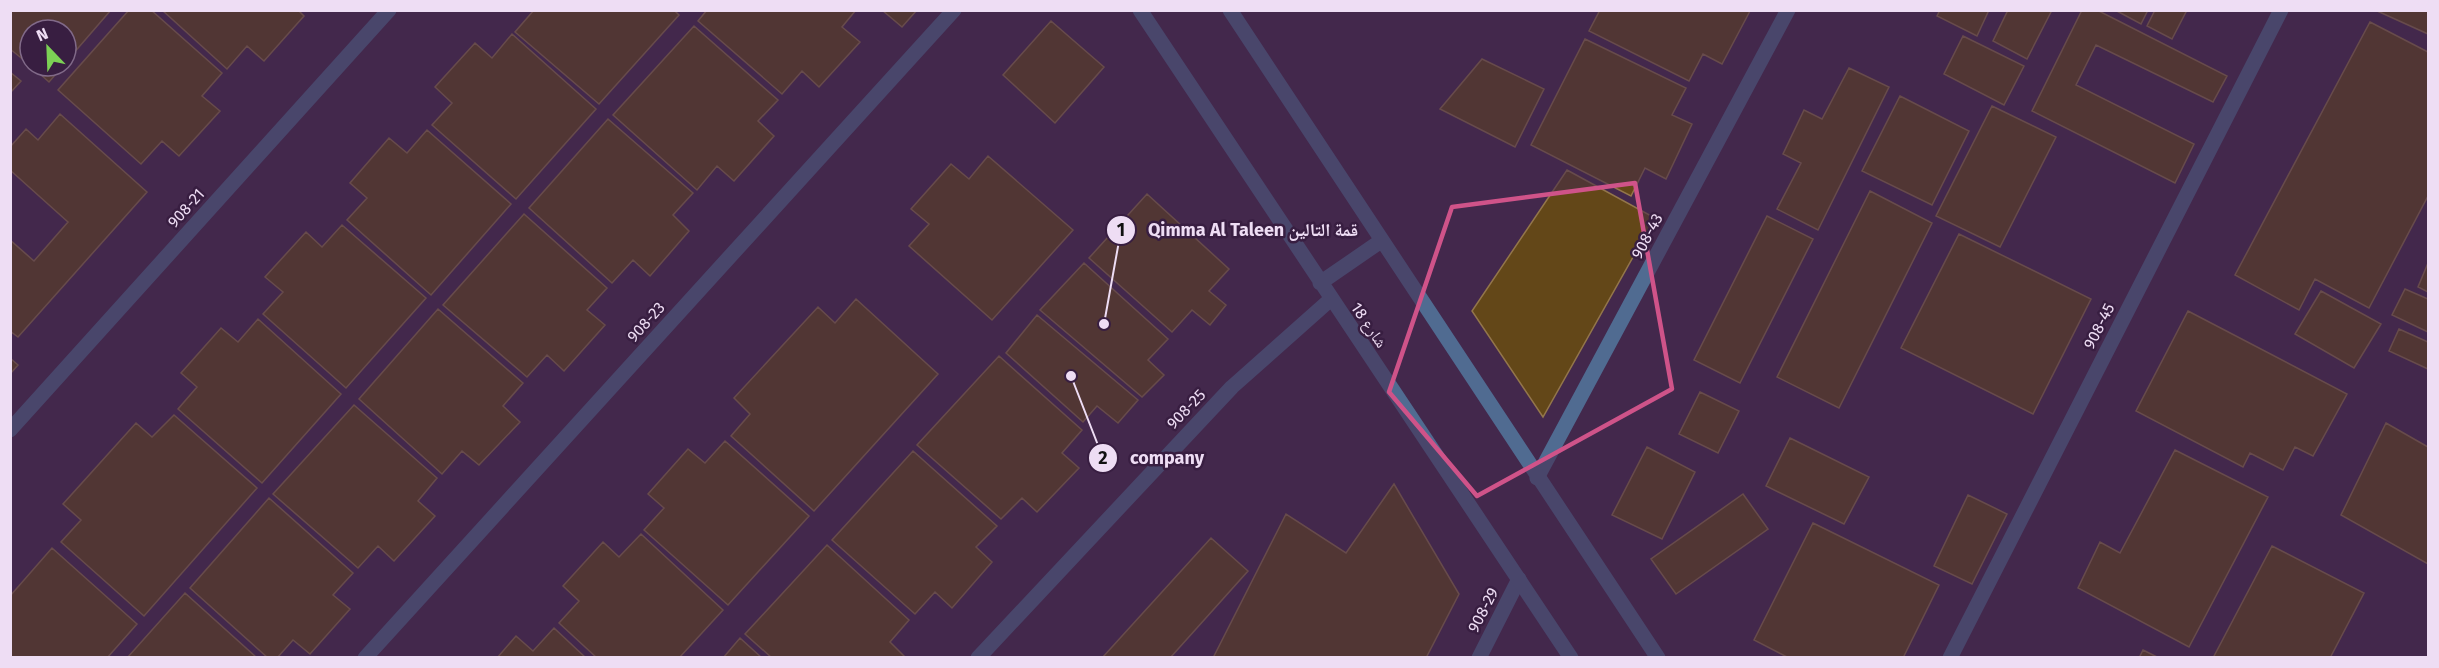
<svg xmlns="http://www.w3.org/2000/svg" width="2439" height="668" viewBox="0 0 2439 668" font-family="'Fira Sans','Noto Naskh Arabic',sans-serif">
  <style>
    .building { fill: #634718; stroke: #93764b; stroke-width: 1.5 }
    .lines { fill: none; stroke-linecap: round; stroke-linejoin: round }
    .minor { stroke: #506b91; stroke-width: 15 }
    .tertiary { stroke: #506b91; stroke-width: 15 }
    .marked { fill: none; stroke: #cf5389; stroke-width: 4.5; stroke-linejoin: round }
    .labels { text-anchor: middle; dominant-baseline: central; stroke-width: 5; stroke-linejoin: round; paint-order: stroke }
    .street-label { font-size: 16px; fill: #eeddf4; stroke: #381e41 }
    .leader { fill: none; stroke: #eeddf4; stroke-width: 2 }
    .callout-dot { fill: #eeddf4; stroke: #381e41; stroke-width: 2 }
    .mark-label { font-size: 18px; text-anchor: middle; font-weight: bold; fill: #111 }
    .callout-label { font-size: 18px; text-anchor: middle; font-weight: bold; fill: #eeddf4; stroke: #381e41; stroke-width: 5; stroke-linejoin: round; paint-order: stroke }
  </style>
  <rect width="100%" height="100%" fill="#43284c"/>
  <path class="building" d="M10,10H111L66,62V30H30V65L10,49Z
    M129,10H151L222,73L202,96L220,111L179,156L162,141L141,164L58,90Z
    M162,10H298L304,16L264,61L247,46L227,69Z
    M534,10H674L679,15L599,104L515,32Z
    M707,10H856L842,27L860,42L819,87L802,71L782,94L698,21Z
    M882,10H917L902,27Z
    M1600,10H1749L1750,11L1722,64L1703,54L1689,81L1589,31Z
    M1940,10H1989L1977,36L1937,16Z
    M2008,10H2052L2027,59L1993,41Z
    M2082,10H2097L2227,76L2213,102L2096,45L2076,85L2194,144L2175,183L2032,111Z
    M2115,10H2148L2141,24Z
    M2155,10H2187L2172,39L2147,26Z
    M2375,10H2428V34Z
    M1051,21L1104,67L1055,123L1003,75Z
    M2370,22L2428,52V196L2369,308L2315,279L2299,310L2235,275Z
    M694,26L778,100L758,121L774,136L734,181L717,166L697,190L613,115Z
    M512,34L596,109L516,199L432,125L452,103L435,87L475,43L492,58Z
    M1963,36L2024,66L2004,105L1944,74Z
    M1585,39L1686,88L1672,115L1692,124L1666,179L1645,168L1631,196L1531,145Z
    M1482,59L1544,89L1515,147L1440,109Z
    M31,66H63L49,82Z
    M1849,68L1889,87L1818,230L1777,209L1801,163L1783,154L1804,110L1822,119Z
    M10,72L21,81L10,93Z
    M1900,96L1969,131L1932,205L1862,171Z
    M1992,106L2056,137L2000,247L1936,216Z
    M60,114L147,192L18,337L10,331V240L34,261L68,222L10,170V147L26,129L38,140Z
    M608,119L693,193L673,215L689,231L650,276L633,260L612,283L529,208Z
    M427,130L511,204L431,295L347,220L367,198L350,183L389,138L407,153Z
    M988,156L1073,230L992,320L909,246L929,224L911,209L951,164L969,179Z
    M1567,170L1655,218L1543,417L1472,311Z
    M1870,191L1932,223L1839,408L1777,377Z
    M1147,194L1229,269L1209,291L1226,305L1210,325L1192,310L1172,332L1089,258Z
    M524,214L607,288L587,310L605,325L564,371L547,355L527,377L443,305Z
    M1767,216L1813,239L1740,383L1694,360Z
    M342,225L426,298L346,388L263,314L283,292L265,277L306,232L322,247Z
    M1959,234L2091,299L2033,414L1901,348Z
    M1084,263L1168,339L1148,360L1164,375L1142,397L1040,310Z
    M2428,263V292L2418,287Z
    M2405,289L2428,299V332L2392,315Z
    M2321,291L2381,324L2354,368L2295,334Z
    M856,299L938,374L814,511L731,436L750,414L734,398L818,307L835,323Z
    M438,309L523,383L503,406L520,422L479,465L462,451L442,474L359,399Z
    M2188,311L2347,394L2313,456L2295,447L2283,470L2250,453L2243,467L2136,411Z
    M1037,315L1138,400L1118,423L1097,406L1083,422L1006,353Z
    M258,319L341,394L262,483L178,409L197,387L181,373L221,328L238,342Z
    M2399,329L2428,342V369L2389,351Z
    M999,356L1082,430L1062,453L1079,468L1037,512L1022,498L1001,519L917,445Z
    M10,358L18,365L10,374Z
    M1700,392L1739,411L1718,453L1679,434Z
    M354,405L437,478L418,501L435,516L394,561L378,546L358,568L273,494Z
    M174,415L257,488L144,616L61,542L81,520L63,504L136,423L152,437Z
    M2386,423L2428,447V564L2341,515Z
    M1790,438L1869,477L1844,524L1766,486Z
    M725,441L809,516L728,605L644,530L664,508L648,494L688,449L705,463Z
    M1647,447L1695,472L1662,539L1612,515Z
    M2175,450L2268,497L2189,647L2078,588L2100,542L2120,553Z
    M913,451L997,526L976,547L992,562L952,608L935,592L915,614L832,540Z
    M1394,484L1459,594L1426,658H1213L1286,514L1346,553Z
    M1743,494L1768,529L1676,594L1651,559Z
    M1968,495L2007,514L1972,584L1934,566Z
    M269,498L353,573L333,595L350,609L310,654L293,640L277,658H268L190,588Z
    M1813,523L1939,585L1903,658H1789L1754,640Z
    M641,534L723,610L679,658H597L559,623L579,601L563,586L603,542L619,557Z
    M1211,538L1248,571L1170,658H1102Z
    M827,545L909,620L890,642L906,658H772L745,634Z
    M2272,546L2364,593L2330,658H2213Z
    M52,548L137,624L107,658H10V596Z
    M185,593L257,658H127Z
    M554,628L586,658H497L516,636L533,651Z
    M740,638L762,658H723Z
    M2143,650L2159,658H2139Z"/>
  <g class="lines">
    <path class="minor" d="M10,430L389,10
      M1537,478L1788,10
      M365,658L954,10
      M978,658L1232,387L1331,299
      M1479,658L1519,579
      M1950,658L2281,10"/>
    <path class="tertiary" d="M1140,10L1571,658
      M1230,10L1658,658
      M1320,283L1381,241"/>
  </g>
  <path d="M0 0H2439V668H0ZM1635,183L1672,389L1477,496L1389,392L1452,207Z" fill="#43284c" fill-opacity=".55" fill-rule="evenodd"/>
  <path class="marked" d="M1635,183L1672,389L1477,496L1389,392L1452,207Z"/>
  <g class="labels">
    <g class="street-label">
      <text transform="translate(186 208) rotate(-48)">908-21</text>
      <text transform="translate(1647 236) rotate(-62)">908-43</text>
      <text transform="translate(646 322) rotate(-48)">908-23</text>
      <text transform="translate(1369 325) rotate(56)">شارع 18</text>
      <text transform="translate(2099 326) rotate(-63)">908-45</text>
      <text transform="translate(1186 409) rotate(-46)">908-25</text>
      <text transform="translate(1483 610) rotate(-63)">908-29</text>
    </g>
  </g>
  <path class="leader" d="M1104 324L1121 230M1071 376L1103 458"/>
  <g class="callout-dot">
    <circle cx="1104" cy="324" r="6"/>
    <circle cx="1071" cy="376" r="6"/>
    <circle cx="1121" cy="230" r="15"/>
    <circle cx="1103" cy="458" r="15"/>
  </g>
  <g class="mark-label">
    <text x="1121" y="236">1</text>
    <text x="1103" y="464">2</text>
  </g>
  <g class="callout-label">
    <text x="1253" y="236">Qimma Al Taleen قمة التالين</text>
    <text x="1167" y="464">company</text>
  </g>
  <rect width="2439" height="668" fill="none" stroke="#eeddf4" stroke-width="24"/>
  <g transform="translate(48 48) rotate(337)"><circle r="28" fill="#381e41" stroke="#816a89" stroke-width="1.5"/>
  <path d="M0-4.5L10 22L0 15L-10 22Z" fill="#7cd155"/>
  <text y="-9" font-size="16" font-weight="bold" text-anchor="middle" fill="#eeddf4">N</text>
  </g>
</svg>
